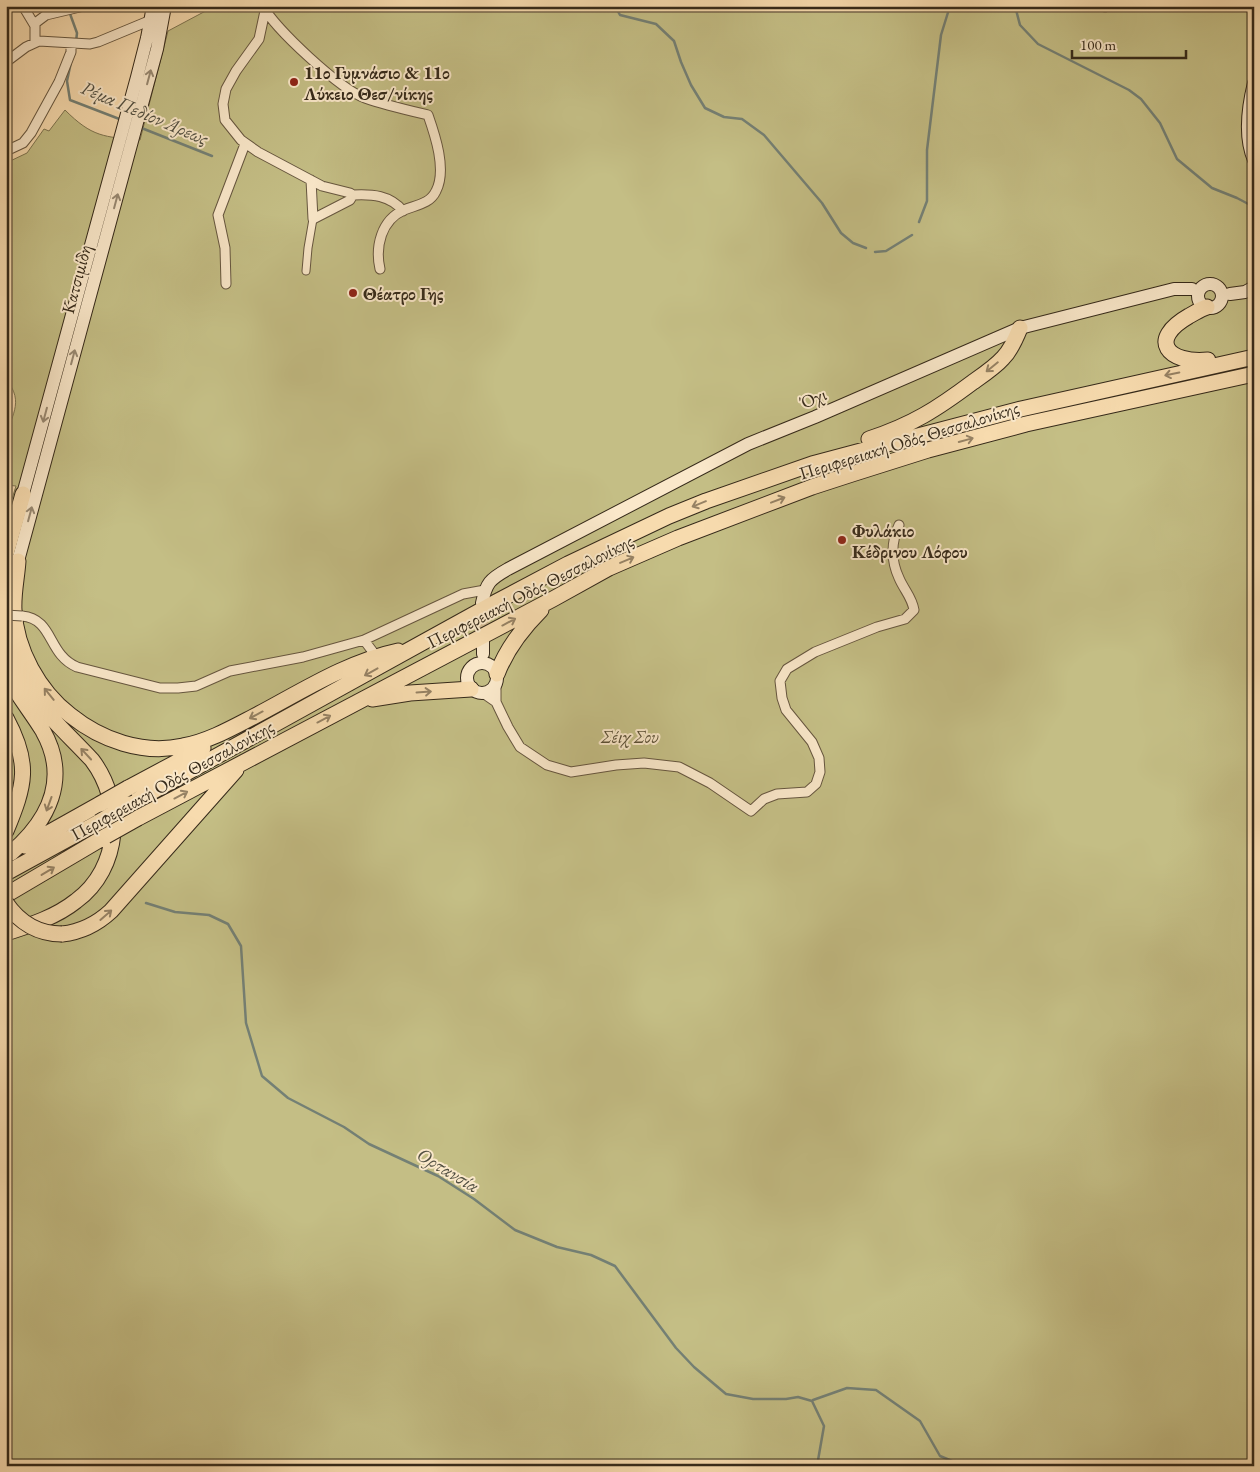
<svg xmlns="http://www.w3.org/2000/svg" width="1260" height="1472" viewBox="0 0 1260 1472" font-family="'EB Garamond',serif">
  <style>
    .green { fill: #c4be85; stroke: #7d7450 }
    .lines { fill: none; stroke-linecap: round; stroke-linejoin: round }
    .stream { stroke: #748075; stroke-width: 2.5 }
    .secondary-tunnel { stroke: #d0b890; stroke-width: 12; stroke-dasharray: 12 6; stroke-linecap: butt }
    .pedestrian-casing { stroke: #66563f; stroke-width: 9 }
    .minor-casing { stroke: #66563f; stroke-width: 11 }
    .secondary-casing { stroke: #362a1a; stroke-width: 14 }
    .trunk-casing { stroke: #362a1a; stroke-width: 17 }
    .pedestrian { stroke: #fae8ca; stroke-width: 7 }
    .minor { stroke: #fae8ca; stroke-width: 9 }
    .secondary { stroke: #fae8ca; stroke-width: 12 }
    .trunk { stroke: #f7dbae; stroke-width: 15 }
    .minor-bridge-casing { stroke: #66563f; stroke-width: 11; stroke-linecap: butt }
    .trunk-bridge-casing { stroke: #362a1a; stroke-width: 17; stroke-linecap: butt }
    .minor-bridge { stroke: #fae8ca; stroke-width: 9 }
    .trunk-bridge { stroke: #f7dbae; stroke-width: 15 }
    .oneway { stroke: #988972 }
    .oneway2 { stroke: #968264 }
    .poi-dot { fill: #8f2418; stroke: #fae8ca; stroke-width: 2 }
    .labels { text-anchor: middle; dominant-baseline: central; stroke-width: 4; stroke-linejoin: round; paint-order: stroke }
    .poi-label { font-size: 18px; font-weight: bold; fill: #362a1a; stroke: #fae8ca; text-anchor: start }
    .street-label { font-size: 18px; fill: #362a1a; stroke: #fae8ca }
    .park-label { font-size: 18px; font-style: italic; fill: #5a4f35; stroke: #fae8ca }
    .water-label { font-size: 19px; font-style: italic; fill: #504e40; stroke: #fae8ca }
  </style>
  <rect width="100%" height="100%" fill="#f7dbae"/>
  <filter id="stains"><feTurbulence type="fractalNoise" baseFrequency=".004" numOctaves="4"/><feColorMatrix values="0 0 0 0 .2 0 0 0 0 .09 0 0 0 0 .02 0 0 0 .5 -.17"/></filter>
  <radialGradient id="worn" r=".72"><stop offset=".6" stop-color="#630" stop-opacity="0"/><stop offset="1" stop-color="#630" stop-opacity=".3"/></radialGradient>
  <path class="green" d="M215,6H1094L1108,10L1111,6H1254V1466H6V518L16,486L6,485C6,471 5,456 6,442C9,415 26,404 6,379V163L27,153L44,129L49,131L65,110C92,137 104,137 140,140L168,31Z"/>
  <g class="lines">
    <path class="stream" d="M615,6L620,15L656,24L674,41L681,62L691,85L705,108L724,117L742,119L764,135L822,203L841,233L853,243L866,248
      M1015,6L1020,25L1038,44L1129,90L1141,99L1160,123L1177,159L1212,188L1237,198L1254,207
      M69,11L77,33L76,42
      M71,62L67,81L70,100L122,120
      M139,127L212,156
      M919,222L927,201V150L941,35L950,6
      M875,252L886,251L912,235
      M146,903L175,912L209,915L228,924L241,946L246,1023L262,1076L288,1098L344,1127L369,1144L438,1176L474,1199L515,1230L557,1247L591,1255L615,1266L676,1348L694,1367L726,1394L753,1399H786L798,1397L812,1401L824,1426L817,1466
      M813,1400L847,1388L876,1390L920,1421L940,1456L964,1466"/>
    <path class="secondary-tunnel" d="M482,603L483,640"/>
    <defs>
      <path id="pedestrian" d="M306,271L308,248L313,219"/>
      <path id="minor" d="M23,6L35,26V42
        M263,6C274,28 341,90 365,98C385,105 407,110 428,115C435,135 447,170 436,191C430,204 416,205 404,210C381,220 375,247 380,269
        M1102,6L1105,7
        M265,11L259,39L236,71L226,89L223,104L225,120L241,140L258,152L322,186L350,193L353,195
        M34,24L46,15L84,6
        M6,62L26,47L39,41L90,44L98,42L151,20
        M6,151L23,143L31,133L59,82L71,52V43
        M311,180L313,219L350,200L353,195C372,194 390,195 403,211
        M226,284L225,248L218,215L245,144
        M22,616C54,619 47,654 77,667L160,688H178L196,686L230,671L303,657L364,640L463,594L485,590
        M364,640L376,656
        M483,693L496,702V685
        M496,702L508,727L520,747L547,765L571,772L616,765L644,763L679,767L710,783L751,811L764,799L777,794L807,792L816,784L820,772L819,758L812,742L786,710L782,698L780,681L787,669L815,652L877,627L905,619L914,610C912,597 904,590 899,578C891,561 891,542 899,525"/>
      <path id="secondary" d="M1254,83C1248,107 1244,137 1254,160
        M1198 296a12 12 0 1 1 24 0a12 12 0 1 1-24 0Z
        M1230,294L1245,292L1254,287
        M23,494L137,77L147,38L153,6
        M18,561L157,49L165,6
        M482,603C486,583 490,579 508,569L748,444L815,417L1020,328L1174,289H1192
        M483,654V640
        M467 678a15 15 0 1 1 30 0a15 15 0 1 1-30 0Z"/>
      <path id="trunk" d="M1207,307C1200,309 1195,313 1189,316C1147,340 1168,364 1208,360
        M869,439C912,425 937,409 973,382C983,375 995,367 1003,358C1011,350 1016,338 1020,328
        M6,554L23,494
        M18,561C17,577 13,594 14,610C16,650 39,691 70,715C101,740 143,755 183,746C207,742 232,728 253,717C299,693 346,662 398,651
        M6,673C16,694 31,711 43,731C70,779 48,821 11,853
        M497,674C507,648 522,629 541,610
        M372,699L410,693L471,689
        M6,718C31,764 25,785 6,831
        M128,788L203,748
        M130,804L496,602L568,564L669,516L706,501L812,464L872,448L1021,409L1254,357
        M138,818L553,599L609,568L678,538L812,487L852,474L928,450L1026,424L1254,374
        M25,846L100,804
        M6,873L99,822
        M6,895L106,836
        M6,933C31,925 56,917 76,901C121,868 124,802 92,760C53,718 10,686 7,624
        M62,934C81,932 97,924 111,911L236,770"/>
    </defs>
    <use href="#pedestrian" class="pedestrian-casing"/>
    <use href="#minor" class="minor-casing"/>
    <use href="#secondary" class="secondary-casing"/>
    <use href="#trunk" class="trunk-casing"/>
    <use href="#pedestrian" class="pedestrian"/>
    <use href="#minor" class="minor"/>
    <use href="#secondary" class="secondary"/>
    <use href="#trunk" class="trunk"/>
    <defs>
      <path id="minor-bridge" d="M6,615L22,616"/>
      <path id="trunk-bridge" d="M100,804L128,788
        M99,822L130,804
        M106,836L138,818
        M6,903C19,922 38,934 62,934"/>
    </defs>
    <use href="#minor-bridge" class="minor-bridge-casing"/>
    <use href="#trunk-bridge" class="trunk-bridge-casing"/>
    <use href="#minor-bridge" class="minor-bridge"/>
    <use href="#trunk-bridge" class="trunk-bridge"/>
  </g>
  <defs><path id="oneway-shaft" d="M-6 0H5M1.5-3L5.5 0L1.5 3" fill="none" stroke-width="1.6" stroke-linecap="round" stroke-linejoin="round" transform="scale(1.25)"/></defs>
  <g class="oneway">
    <use href="#oneway-shaft" transform="translate(149 77) rotate(-75)"/>
    <use href="#oneway-shaft" transform="translate(116 201) rotate(-75)"/>
    <use href="#oneway-shaft" transform="translate(73 357) rotate(-75)"/>
    <use href="#oneway-shaft" transform="translate(45 415) rotate(105)"/>
    <use href="#oneway-shaft" transform="translate(30 514) rotate(-75)"/>
  </g>
  <g class="oneway2">
    <use href="#oneway-shaft" transform="translate(992 367) rotate(141)"/>
    <use href="#oneway-shaft" transform="translate(1172 374) rotate(168)"/>
    <use href="#oneway-shaft" transform="translate(966 440) rotate(-15)"/>
    <use href="#oneway-shaft" transform="translate(778 500) rotate(-21)"/>
    <use href="#oneway-shaft" transform="translate(699 504) rotate(158)"/>
    <use href="#oneway-shaft" transform="translate(627 560) rotate(-23)"/>
    <use href="#oneway-shaft" transform="translate(509 622) rotate(-28)"/>
    <use href="#oneway-shaft" transform="translate(371 672) rotate(151)"/>
    <use href="#oneway-shaft" transform="translate(424 692) rotate(-4)"/>
    <use href="#oneway-shaft" transform="translate(49 694) rotate(-129)"/>
    <use href="#oneway-shaft" transform="translate(256 715) rotate(152)"/>
    <use href="#oneway-shaft" transform="translate(324 719) rotate(-28)"/>
    <use href="#oneway-shaft" transform="translate(86 754) rotate(-133)"/>
    <use href="#oneway-shaft" transform="translate(181 795) rotate(-28)"/>
    <use href="#oneway-shaft" transform="translate(49 804) rotate(110)"/>
    <use href="#oneway-shaft" transform="translate(48 871) rotate(-31)"/>
    <use href="#oneway-shaft" transform="translate(106 915) rotate(-41)"/>
  </g>
  <g class="poi-dot">
    <circle cx="294" cy="82" r="5"/>
    <circle cx="353" cy="293" r="5"/>
    <circle cx="842" cy="540" r="5"/>
  </g>
  <g class="labels">
    <g class="poi-label">
      <text x="304" y="72">11ο Γυμνάσιο &amp; 11ο<tspan x="304" dy="21">Λύκειο Θεσ/νίκης</tspan></text>
      <text x="363" y="293">Θέατρο Γης</text>
      <text x="852" y="530">Φυλάκιο<tspan x="852" dy="21">Κέδρινου Λόφου</tspan></text>
    </g>
    <g class="street-label">
      <text transform="translate(76 279) rotate(-75)">Κατσιμίδη</text>
      <text transform="translate(813 398) rotate(-23)">Όχι</text>
      <text transform="translate(909 440) rotate(-17)">Περιφερειακή Οδός Θεσσαλονίκης</text>
      <text transform="translate(530 591) rotate(-27)">Περιφερειακή Οδός Θεσσαλονίκης</text>
      <text transform="translate(172 780) rotate(-29)">Περιφερειακή Οδός Θεσσαλονίκης</text>
    </g>
    <g class="park-label">
      <text x="630" y="736">Σέιχ Σου</text>
    </g>
    <g class="water-label">
      <text transform="translate(145 113) rotate(23)">Ρέμα Πεδίον Άρεως</text>
      <text transform="translate(448 1170) rotate(31)">Ορτανσία</text>
    </g>
  </g>
  <rect width="1260" height="1472" fill="none" stroke="#f7dbae" stroke-width="25"/>
  <rect x="8" y="8" width="1245" height="1457" fill="none" stroke="#362a1a" stroke-width="2.5"/>
  <rect x="12" y="12" width="1235" height="1447" fill="none" stroke="#362a1a"/>
  <path d="M1072 50v8h114v-8" fill="none" stroke="#362a1a" stroke-width="2.5"/>
  <text x="1080" y="50" font-size="15" fill="#362a1a" stroke="#fae8ca" stroke-width="4" paint-order="stroke">100 m</text>
  <rect width="100%" height="100%" filter="url(#stains)"/>
  <rect width="100%" height="100%" fill="url(#worn)"/>
</svg>
